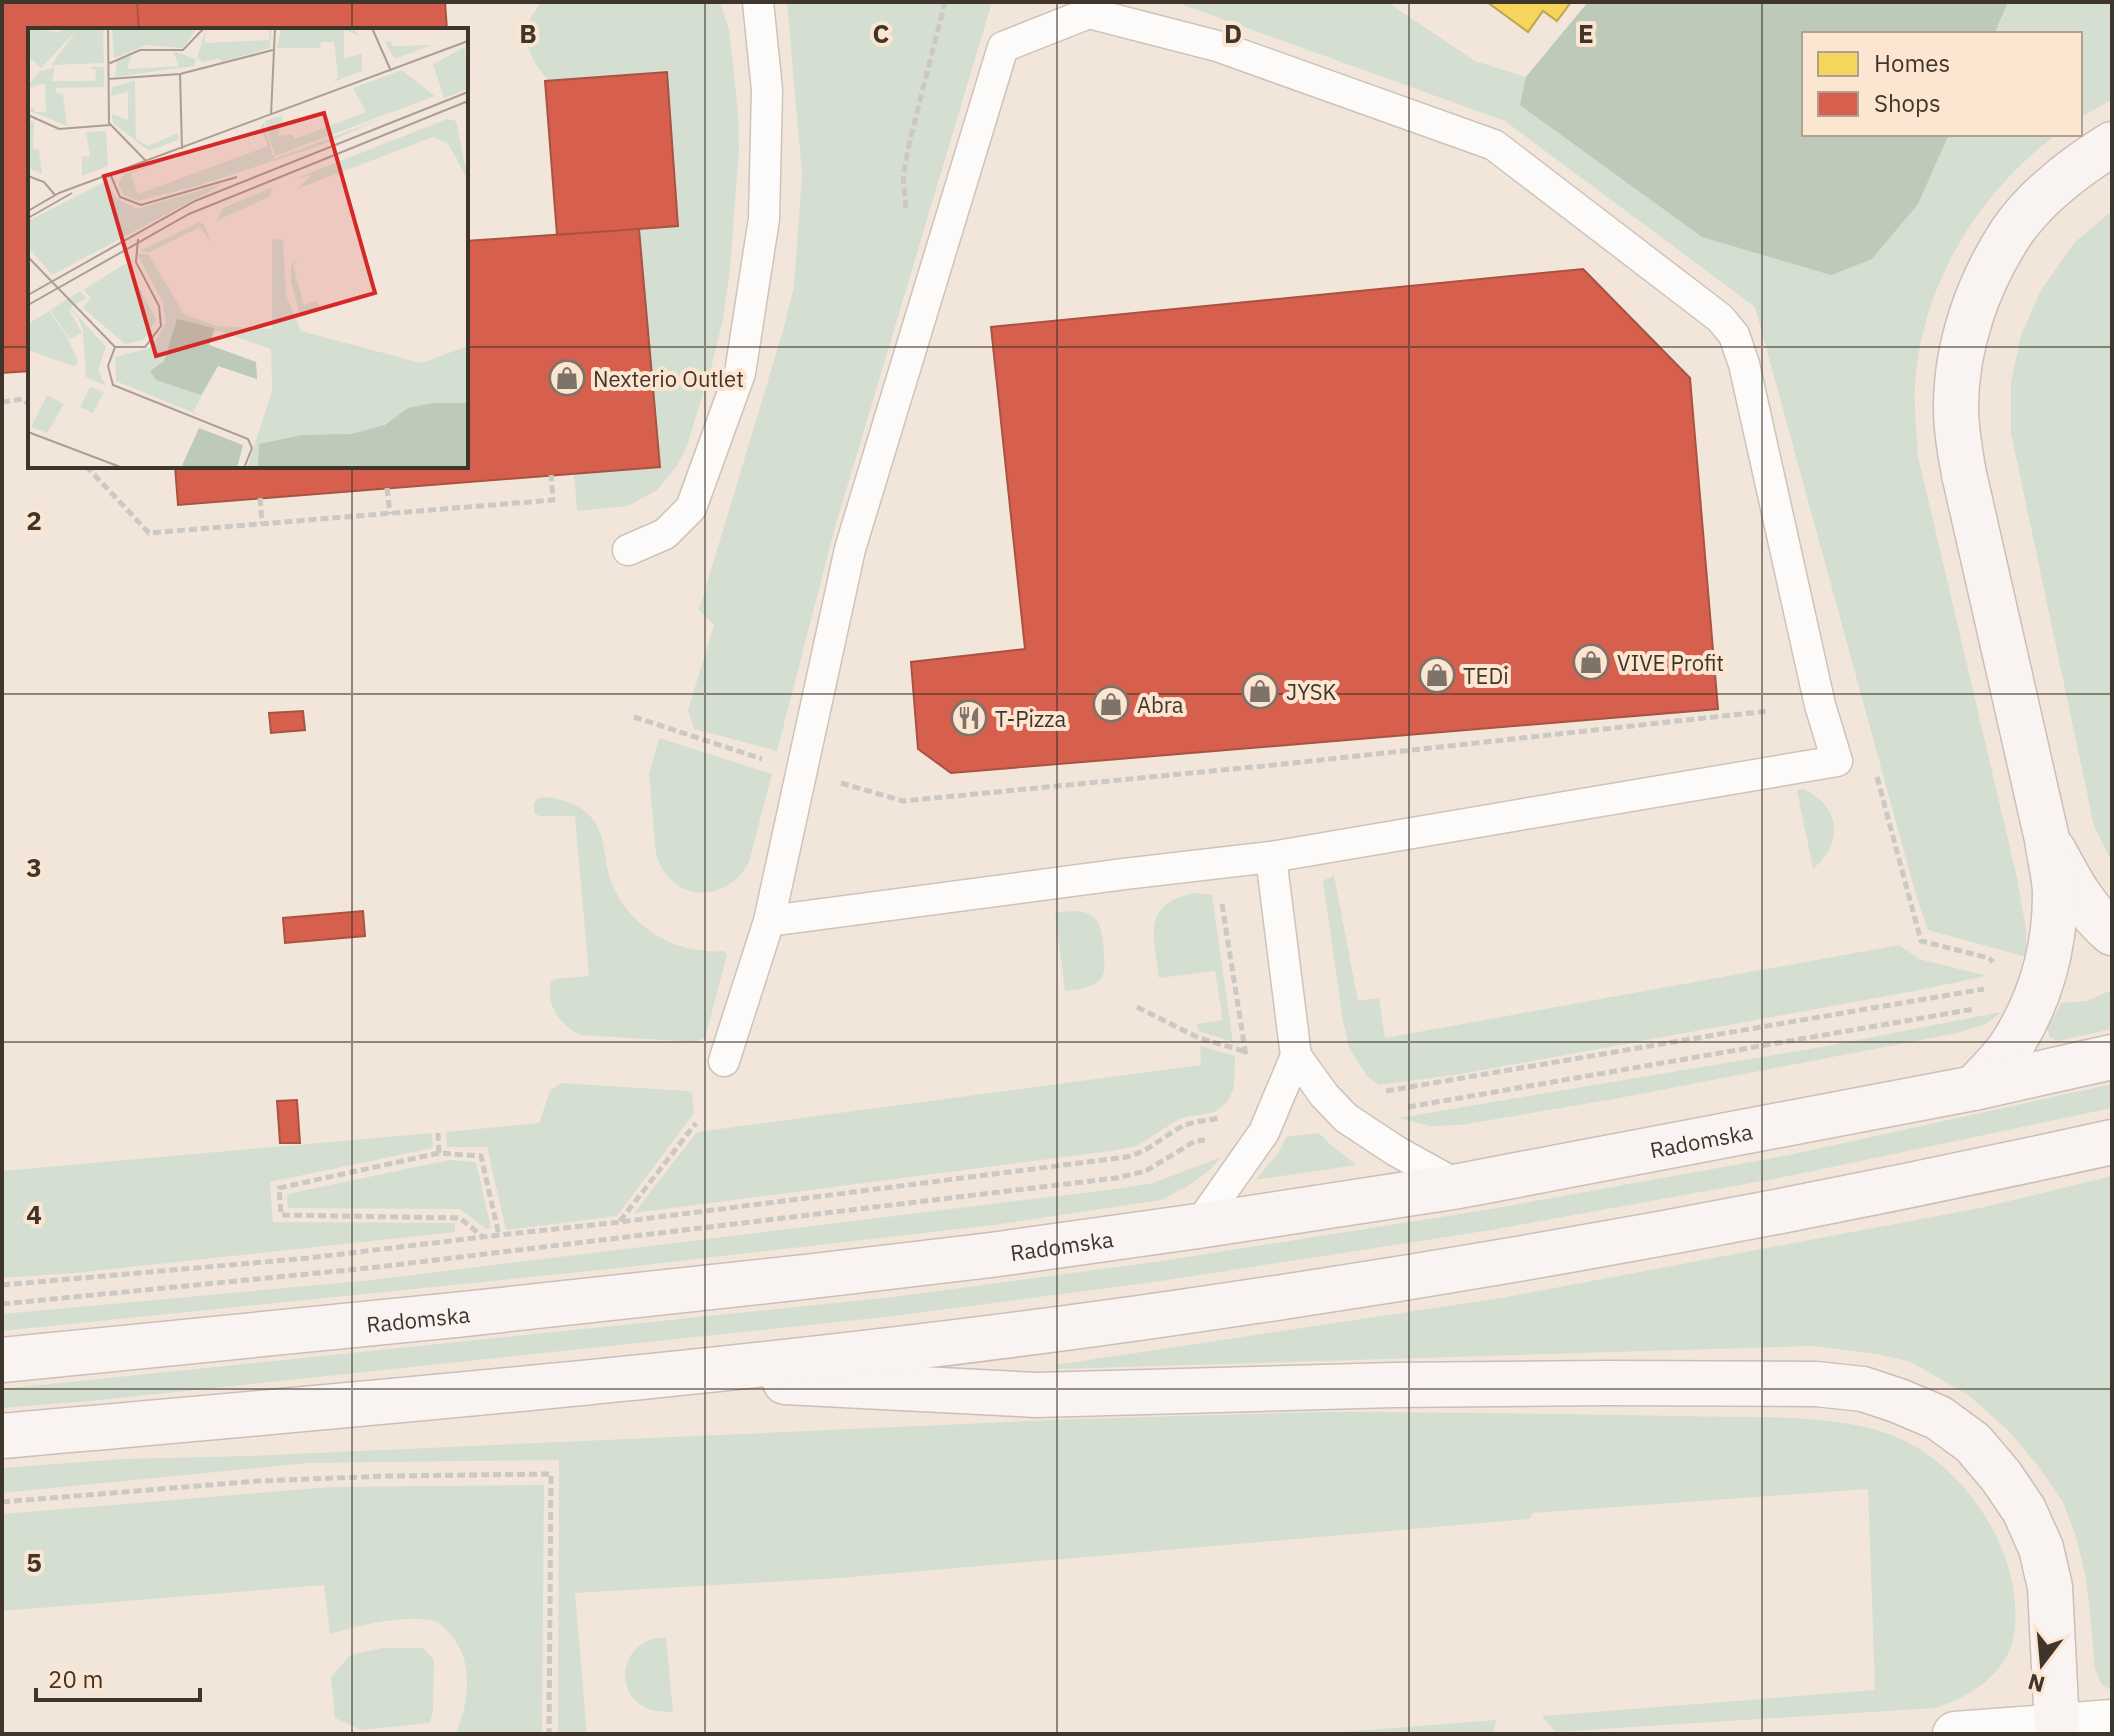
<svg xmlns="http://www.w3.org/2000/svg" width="2114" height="1736" viewBox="0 0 2114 1736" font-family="'IBM Plex Sans',sans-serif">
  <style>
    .green { fill: #d5dfd1 }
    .forest { fill: #bdc9b9 }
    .homes { fill: #f6d55c; stroke: #bfa54d; stroke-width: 2 }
    .shops { fill: #d6604d; stroke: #a95343; stroke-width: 2 }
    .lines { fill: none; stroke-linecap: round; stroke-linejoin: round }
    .lane-casing { stroke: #cec3ba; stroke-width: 33 }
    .secondary-casing { stroke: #cec3ba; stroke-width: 47 }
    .primary-casing { stroke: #ccbeb8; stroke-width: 47 }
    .path { stroke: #ccc8c4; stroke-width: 5; stroke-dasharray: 8 4; stroke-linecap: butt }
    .lane { stroke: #fdfbfa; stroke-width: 30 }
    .secondary { stroke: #fdfbfa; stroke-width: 44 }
    .primary { stroke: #f9f3f1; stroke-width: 44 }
    .grid { fill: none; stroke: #40352b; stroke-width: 2; stroke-opacity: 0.55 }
    .labels { text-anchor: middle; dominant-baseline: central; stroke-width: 8; stroke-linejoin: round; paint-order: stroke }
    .poi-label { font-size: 22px; fill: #40352b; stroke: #fce5d1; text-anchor: start }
    .street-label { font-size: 22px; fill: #40352b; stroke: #fce5d1 }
    .inset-road { fill: none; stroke: #ab9f95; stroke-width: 2 }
    .view { fill: #d62828; fill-opacity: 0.15; stroke: #d62828; stroke-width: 4 }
    .inset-edge { fill: none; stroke: #40352b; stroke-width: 4 }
    .grid-label { font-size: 26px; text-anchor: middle; font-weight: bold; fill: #40352b; stroke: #fce5d1; stroke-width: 8; stroke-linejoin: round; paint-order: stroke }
  </style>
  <rect width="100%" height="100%" fill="#f2e6db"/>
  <path class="green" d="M542,2H720L729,30L738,111L739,150L730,268L723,319L711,368L686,449L676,467L657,490L628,506L577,511L574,473L660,466L639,229L677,226L667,72L549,81C526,55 516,31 542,2Z
    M787,2H992L834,531L777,751L694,729L688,710L714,625L699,610L784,327L794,286L802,174Z
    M1175,2H1387L1475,61L1526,77L1588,2H2112V100L2080,117V34H1804V134H2057C1985,188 1932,268 1918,358C1912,390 1916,424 1918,456L2017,878L2026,929V957L1928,930L1917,899L1755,307L1505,121Z
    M2112,211V863L2094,826L2011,433V382L2021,335L2041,290L2075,242Z
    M659,738L772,774L749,862C726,906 670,902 656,854L649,774Z
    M1804,789C1841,807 1844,843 1813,869L1797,790Z
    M547,797C564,800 579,803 591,817C607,836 603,859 611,881C628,927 676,955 724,951L727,955L705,1038L695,1042L580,1035C560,1025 545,1004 551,981L555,979L589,976L575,816H539L534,813V803L538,798Z
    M1334,875L1358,1001L1379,998L1385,1038L1899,945L1919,959L1987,976L1909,992L1461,1074L1379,1085L1367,1076L1349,1048L1343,1021L1323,881Z
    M1195,893L1212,895L1233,1042L1198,1031L1197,1024L1223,1020L1215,971L1159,978C1154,936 1141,903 1195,893Z
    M1076,911C1085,912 1093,914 1098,922C1103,931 1108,971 1101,979C1092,989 1077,989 1065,991L1055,912Z
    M2112,990V1029L2058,1041L2050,1037L2047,1029L2061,1003L2086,1001Z
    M2001,1012L1986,1024L1957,1033L1614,1099L1484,1121L1460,1125L1430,1126L1398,1118L1827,1046Z
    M1200,1046L1235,1056L1234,1088L1228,1101L1215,1112L1181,1118L1137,1146L1111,1151L634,1213L697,1132L1201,1065Z
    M561,1083L688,1091L692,1093L694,1113L617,1216L506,1230L487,1147H447L446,1132L539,1123L550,1091Z
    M2112,1084V1108L1789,1176L1491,1230L1161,1281L894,1316L100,1400L2,1408V1389L893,1297L1162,1261L1491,1209L1789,1155Z
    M432,1133L433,1148L270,1182L273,1222L455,1223V1232L75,1273L2,1278V1171Z
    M1319,1133L1330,1144L1357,1165L1255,1180L1279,1152L1286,1137Z
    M1221,1157L1211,1169L1188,1186L1161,1200L994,1225L619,1268L2,1331V1314L372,1280L1123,1188L1153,1183Z
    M449,1160L476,1162L491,1228L486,1229L460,1209L288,1208L287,1194Z
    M2112,1176V1691L2102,1685L2095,1669L2090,1611L2085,1573L2076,1537L2063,1502L2038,1466L2009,1431L1968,1395L1911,1362L1877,1354L1814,1346L1058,1369L1055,1365L1501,1298L1980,1208Z
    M1316,1412C1438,1412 1559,1414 1681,1416C1742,1418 1829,1413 1886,1433C1961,1459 2022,1548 2015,1627C2012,1671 1973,1696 1935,1708L1555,1732L1542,1716L1875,1690L1868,1489L1533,1513L1529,1519L840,1578L575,1593L587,1734H558L559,1460L308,1463L2,1493V1468L122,1459L246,1456L1076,1419Z
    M544,1485L542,1734H455C470,1703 474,1660 450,1634C444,1627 438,1621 429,1620C401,1615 357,1626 330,1634L324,1585L2,1611V1514L331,1487Z
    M666,1637L673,1712C665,1712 656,1712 648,1709C618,1697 617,1654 648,1641C653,1638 660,1638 666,1637Z
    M382,1648H423L434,1660L433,1711L430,1723L361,1730L335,1718L331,1677L350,1655Z
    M1496,1720L1493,1733L1315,1734Z"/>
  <path class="forest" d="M1588,2H2008L1994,34H1804V134H1949L1918,204L1872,259L1831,275L1702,237L1520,105L1526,77Z"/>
  <path class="homes" d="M1487,2H1571L1557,21L1543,11L1528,32Z"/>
  <path class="shops" d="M2,2H137L139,30H30V371L2,373Z
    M137,2H445L447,30H139Z
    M667,72L678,226L557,235L545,81Z
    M639,229L660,467L178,505L175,466H466V241Z
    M1583,269L1690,378L1718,709L951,773L918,749L911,662L1025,649L991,327Z
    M303,711L305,730L271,733L269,713Z
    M363,911L365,936L285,943L283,918Z
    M297,1100L300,1143H280L277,1101Z"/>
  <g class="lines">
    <defs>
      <path id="lane" d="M628,550L665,534L691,508L740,373L764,219L767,90L758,2
        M1296,1056L1324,1095L1346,1118L1396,1151L1459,1186
        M724,1061L769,921L850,549L1003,47L1089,13L1217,46L1494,145L1720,318L1734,335L1744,364L1820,705L1837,761L1271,857L1124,874L769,921
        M1198,1226L1264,1132L1296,1056L1271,857"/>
      <path id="secondary" d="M1955,1734L2112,1722"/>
      <g id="primary">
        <path d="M2054,851C2070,881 2086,911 2112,933"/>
        <path d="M1974,1088C1986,1075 2001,1061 2011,1046C2040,1001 2055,948 2055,894C2055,876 2049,857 2047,839L1964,474C1960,452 1956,430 1956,407C1956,346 1978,283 2011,233C2036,196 2075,167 2112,144"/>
        <path id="s1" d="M2,1360L455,1315L813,1276L991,1255L1198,1226L1459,1186L1974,1088L2112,1057"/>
        <path d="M785,1382L1037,1395L1393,1385L1607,1383L1816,1384L1863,1389L1899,1401L1939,1418L1973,1443L2001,1476L2024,1510L2041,1548L2050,1587L2057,1726"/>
        <path d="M2,1436C393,1401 785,1369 1174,1313C1489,1268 1802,1211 2112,1142"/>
      </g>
    </defs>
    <use href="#lane" class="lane-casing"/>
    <use href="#secondary" class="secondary-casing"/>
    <use href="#primary" class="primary-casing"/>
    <path class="path" d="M906,208L903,176L910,140L945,2
      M2,402L23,399L30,406
      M86,466L149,533L553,500L551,475
      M387,488L390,514
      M260,498L262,524
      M634,717L762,759
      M1877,777L1921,941L1989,958L1993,962
      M841,783L903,801L1284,764L1769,711
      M1222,904L1246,1056
      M1137,1007L1199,1038L1247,1052
      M1386,1091L1984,989
      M1408,1107L1974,1009
      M438,1133L439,1153L481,1156L499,1235
      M439,1153L279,1188L281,1215L460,1218L483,1237
      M620,1221L696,1123
      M2,1285L309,1258L499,1235L620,1222L1126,1157C1151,1151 1161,1137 1183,1126C1194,1121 1209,1121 1221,1117
      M2,1304L369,1268L1116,1178L1146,1171L1195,1141L1205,1140
      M2,1502L258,1481L387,1476L551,1474L549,1734"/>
    <use href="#lane" class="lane"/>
    <use href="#secondary" class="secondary"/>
    <use href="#primary" class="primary"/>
  </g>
  <path class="grid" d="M352,2V30M705,2V1734M1057,2V1734M1409,2V1734M1762,2V1734M2,347H30M466,347H2112M352,466V1734M2,694H2112M2,1042H2112M2,1389H2112"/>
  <defs>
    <symbol id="shop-ring" viewBox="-11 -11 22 22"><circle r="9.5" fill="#fce5d1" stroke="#7e7369" stroke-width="1.5"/><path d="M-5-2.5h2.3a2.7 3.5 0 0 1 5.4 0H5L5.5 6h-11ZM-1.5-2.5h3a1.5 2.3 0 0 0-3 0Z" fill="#7e7369"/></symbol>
    <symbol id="restaurant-ring" viewBox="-11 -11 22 22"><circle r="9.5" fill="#fce5d1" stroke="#7e7369" stroke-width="1.5"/><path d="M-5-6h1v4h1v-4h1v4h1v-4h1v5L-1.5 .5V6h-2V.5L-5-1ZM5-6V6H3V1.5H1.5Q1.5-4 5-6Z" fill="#7e7369"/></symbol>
  </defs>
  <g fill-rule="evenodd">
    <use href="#shop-ring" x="547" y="358" width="40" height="40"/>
    <use href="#shop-ring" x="1571" y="642" width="40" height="40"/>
    <use href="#shop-ring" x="1417" y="655" width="40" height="40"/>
    <use href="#shop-ring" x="1240" y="671" width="40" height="40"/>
    <use href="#shop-ring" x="1091" y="684" width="40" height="40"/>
    <use href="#restaurant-ring" x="949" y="698" width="40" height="40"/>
  </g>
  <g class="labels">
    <g class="poi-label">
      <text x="593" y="378">Nexterio Outlet</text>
      <text x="1617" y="662">VIVE Profit</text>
      <text x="1463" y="675">TEDi</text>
      <text x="1286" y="691">JYSK</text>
      <text x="1137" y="704">Abra</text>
      <text x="995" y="718">T-Pizza</text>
    </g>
    <g class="street-label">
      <text stroke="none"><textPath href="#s1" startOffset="1714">Radomska</textPath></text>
      <text stroke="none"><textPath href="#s1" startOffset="1066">Radomska</textPath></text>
      <text stroke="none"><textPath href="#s1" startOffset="418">Radomska</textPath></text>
    </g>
  </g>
  <g transform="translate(28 28)">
    <rect width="440" height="440" fill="#f2e6db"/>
    <path d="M0,0L28,4L45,0H75L76,35L23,37L50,1L13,40L0,28V10L9,5L0,9ZM84,0H169L155,20L119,17L86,30ZM178,0L177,15L241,12L242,1L236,0H244L242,20L193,34L192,30L175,34L169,30ZM253,0L326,1L331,7L316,2V30L334,26V43L305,54L310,49L306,14H293L292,20H249ZM362,13L365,18L404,17L367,31L357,14ZM437,19L440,61L416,70L405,36ZM145,23L168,31L166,38L87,49L89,32L104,27L99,41L151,38ZM27,39L24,53H67L68,43L62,39H76V59L28,60V65L35,66L39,98L2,83L4,79L8,84H18L17,55L2,60L1,56L12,43ZM374,42L407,68L247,128L237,93L255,87L250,108L264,106L267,111L338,84L325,60ZM107,53L108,111L120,118L150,105V112L121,123L85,95L84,86L100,92V64L83,68L84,59ZM358,89L291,118L169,158L109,173L96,167L90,156L96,146L136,133L103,146L110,166L240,118L232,98L236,95L246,131ZM0,91L6,95L5,120L11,122L14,146L0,140ZM419,91L428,93L440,152L420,116L405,109L269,161L283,147L264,152ZM78,103L80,138L54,148V128L62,129L58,104ZM78,153L89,171L109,181L197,155L24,247L0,219V193ZM245,159L241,169L188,193L195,180ZM172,194L176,197L183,214L172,199L122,224L112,223ZM244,211L255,212L258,267L273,303L393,335L440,318V440H219L244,363L243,321L192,303H187L181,317L228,334L229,351L190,338L165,384L222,408L88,353L87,329L124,319L138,295L135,275L109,226H120L156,286L188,298L244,301ZM272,230L265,237L276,277L288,273L292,278L277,288L271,284L263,254V237ZM98,235L128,291L116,312L97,316L55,280L63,269L55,262ZM52,263L59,270L42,279L78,319L70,342L78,358L58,349L55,303L50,289L40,280L54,305L42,311L22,282ZM21,283L37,305L50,333L47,339L0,322V296ZM62,359L76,364L65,385L52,379ZM19,367L36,376L19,405L3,399Z" fill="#d5dfd1"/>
    <path d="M149,291L186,300L181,317L228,334L229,351L190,338L173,367L128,352L122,343L136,333ZM405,375H440V440L230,438L231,416L274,407L323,406L357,397L380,380ZM171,400L215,417L209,440H153Z" fill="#bdc9b9"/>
    <path class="inset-road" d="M80,0L81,95L119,134M344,0L363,43M80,36L112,22H155L176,0M152,46L154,121M80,51L152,46L245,22M0,87L31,101L82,97M243,87L247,0M0,148L16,154L27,167M83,148L92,169L113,177L209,149M0,183L31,165L440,13M0,190L44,165M0,229L87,319L80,338L85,357L220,411L224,420L216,440M0,267L167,173L440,64M0,277L161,186L440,73M87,319H117L133,298L131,278L108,234L110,211M0,404L95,440"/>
    <path class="view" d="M296,85L347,265L128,328L76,148Z"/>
    <rect width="440" height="440" class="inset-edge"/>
  </g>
  <g class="grid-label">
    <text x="528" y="43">B</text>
    <text x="881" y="43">C</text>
    <text x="1233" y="43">D</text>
    <text x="1586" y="43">E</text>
    <text x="34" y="530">2</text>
    <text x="34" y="877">3</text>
    <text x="34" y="1224">4</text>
    <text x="34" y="1572">5</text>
  </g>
  <rect width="2114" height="1736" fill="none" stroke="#40352b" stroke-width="8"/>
  <rect x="1802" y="32" width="280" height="104" fill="#fce5d1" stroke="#b19f8f" stroke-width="2"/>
  <rect x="1818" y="52" width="40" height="24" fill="#f6d55c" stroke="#b19f8f" stroke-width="2"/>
  <text x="1874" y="72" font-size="24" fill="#40352b">Homes</text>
  <rect x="1818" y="92" width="40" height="24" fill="#d6604d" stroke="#b19f8f" stroke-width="2"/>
  <text x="1874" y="112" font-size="24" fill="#40352b">Shops</text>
  <g transform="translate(2042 1664) rotate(196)" stroke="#fce5d1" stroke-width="6" paint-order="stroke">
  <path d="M0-6L14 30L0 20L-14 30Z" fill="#40352b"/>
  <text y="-12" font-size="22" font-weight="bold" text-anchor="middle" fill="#40352b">N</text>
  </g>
  <path d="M36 1688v12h164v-12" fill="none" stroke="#40352b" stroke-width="4"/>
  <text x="48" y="1688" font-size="24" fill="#40352b" stroke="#fce5d1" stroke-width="6" paint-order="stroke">20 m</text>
</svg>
